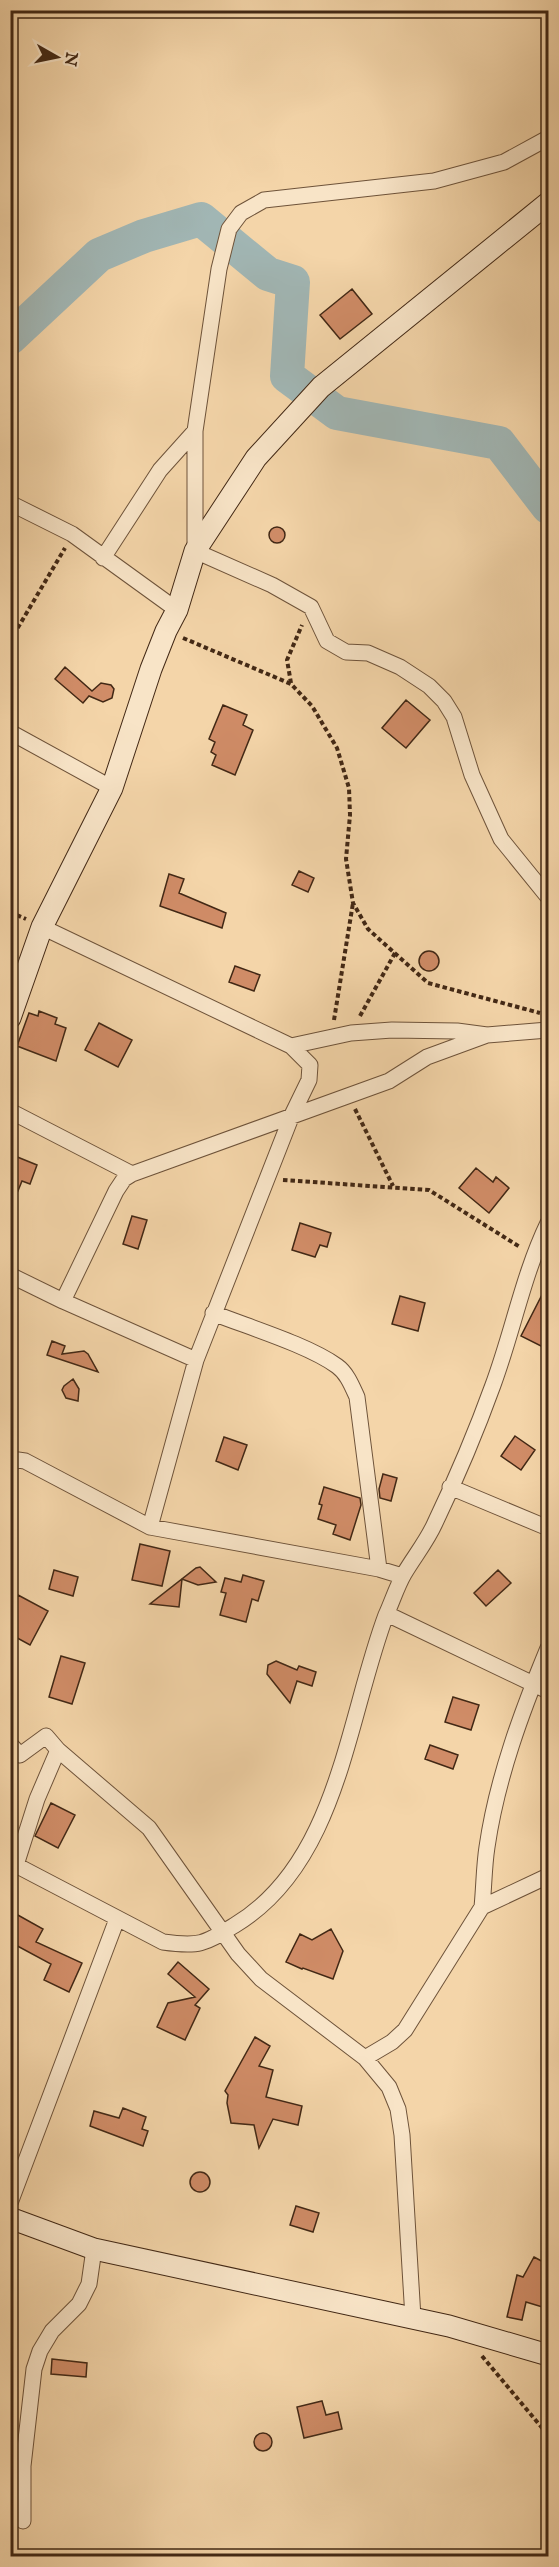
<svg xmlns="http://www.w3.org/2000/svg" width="559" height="2567" viewBox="0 0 559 2567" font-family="'IM FELL English',serif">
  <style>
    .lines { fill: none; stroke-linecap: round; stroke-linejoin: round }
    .river { stroke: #a1b6b4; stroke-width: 34 }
    .building { fill: #d08c67; stroke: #422815; stroke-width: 1.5 }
    .street-casing { stroke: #6e533a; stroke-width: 17 }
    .secondary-casing { stroke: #422815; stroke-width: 23 }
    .path { stroke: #422815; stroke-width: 4; stroke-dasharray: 4.5 3; stroke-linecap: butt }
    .street { stroke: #f8e4c7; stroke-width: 15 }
    .secondary { stroke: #f8e4c7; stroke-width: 21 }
  </style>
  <rect width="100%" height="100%" fill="#f4d5a9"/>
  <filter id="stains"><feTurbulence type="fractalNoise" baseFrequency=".00333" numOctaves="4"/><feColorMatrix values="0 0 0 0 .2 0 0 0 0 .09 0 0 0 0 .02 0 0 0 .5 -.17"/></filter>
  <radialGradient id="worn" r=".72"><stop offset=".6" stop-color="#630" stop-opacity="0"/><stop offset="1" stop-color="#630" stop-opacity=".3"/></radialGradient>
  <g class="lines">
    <path class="river" d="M10,338L99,255L144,236L201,219L268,274L293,282L287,376L337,413L499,443L548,507"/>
  </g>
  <path class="building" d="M352,289L372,314L340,339L320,315Z
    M269 535a8 8 0 1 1 16 0a8 8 0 1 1-16 0Z
    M65,667L92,691L101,683L111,685L114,689L112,698L103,702L89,696L83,703L55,679Z
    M406,700L430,720L406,748L382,728Z
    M223,705L247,715L243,725L253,730L235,775L212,765L216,755L211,752L215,742L209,739Z
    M299,871L314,878L308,892L292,885Z
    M169,874L184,879L179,893L226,913L222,928L160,906Z
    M419 961a10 10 0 1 1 20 0a10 10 0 1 1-20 0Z
    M235,966L260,975L254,991L229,982Z
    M39,1011L57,1018L55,1024L66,1028L56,1061L17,1046L29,1013L38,1016Z
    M99,1023L132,1040L118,1067L85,1050Z
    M10,1154L37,1165L30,1184L22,1181L11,1208Z
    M476,1168L493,1182L496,1177L509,1188L489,1213L459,1188Z
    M132,1216L147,1220L138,1249L123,1244Z
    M300,1223L331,1233L327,1247L320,1245L315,1257L292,1250Z
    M549,1281V1350L521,1336Z
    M400,1296L425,1303L418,1331L392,1324Z
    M52,1341L65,1346L62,1354L84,1351L88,1354L98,1372L47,1355Z
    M73,1379L79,1389L78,1401L66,1398L62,1390L64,1386Z
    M515,1436L535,1450L521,1470L501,1456Z
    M224,1437L247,1445L238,1470L216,1461Z
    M383,1474L397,1478L391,1501L380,1498L379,1489Z
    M324,1487L360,1498L361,1505L350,1540L333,1534L336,1525L318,1519L322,1505L319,1504Z
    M140,1544L170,1551L162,1586L132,1580Z
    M200,1567L216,1582L198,1585L182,1579L179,1607L150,1604L196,1568Z
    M54,1570L78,1577L73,1596L49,1589Z
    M498,1570L511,1583L486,1606L474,1593Z
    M243,1575L264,1581L258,1601L252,1599L246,1622L220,1615L226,1593L221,1592L225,1578L241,1582Z
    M18,1595L48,1611L30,1645L10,1634V1609Z
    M61,1656L85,1663L72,1704L49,1697Z
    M276,1661L297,1670L299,1666L316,1672L312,1686L297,1681L290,1703L267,1674L268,1665Z
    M453,1697L479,1705L471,1730L445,1722Z
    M430,1745L458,1755L453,1769L425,1759Z
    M51,1803L75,1815L58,1848L35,1836Z
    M16,1914L43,1929L36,1942L82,1963L69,1992L44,1980L51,1964L10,1942V1924Z
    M331,1929L343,1951L333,1979L303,1968L302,1969L286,1962L300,1934L312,1940Z
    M178,1962L209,1989L195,2005L200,2008L185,2040L157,2027L168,2003L195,1997L168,1974Z
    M255,2037L270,2046L259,2066L273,2070L266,2097L302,2106L298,2125L273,2119L259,2148L254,2125L231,2123L227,2103L228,2095L225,2091Z
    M123,2108L146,2117L142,2129L148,2131L143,2146L90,2126L94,2111L119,2118Z
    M190 2182a10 10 0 1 1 20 0a10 10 0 1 1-20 0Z
    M296,2206L319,2213L313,2232L290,2225Z
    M534,2257L549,2265V2309L526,2302L522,2320L507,2317L517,2275L523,2277Z
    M52,2359L87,2363L86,2377L51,2374Z
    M322,2401L326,2415L338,2412L342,2429L304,2438L297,2407Z
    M254 2442a9 9 0 1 1 18 0a9 9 0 1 1-18 0Z"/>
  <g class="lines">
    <defs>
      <path id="street" d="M548,138L504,162L434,181L264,200L241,213L229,229L219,269L195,431V551L272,585L311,607L327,641L346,652L368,653L400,667L429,686L444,701L454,717L472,775L501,839L548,897
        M10,503L72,534L177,610
        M103,558L160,470L195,431
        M10,732L112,788
        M42,927L291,1046L351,1033L392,1030L457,1031L487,1035L548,1030
        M10,1111L132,1174L389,1081L427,1057L487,1035
        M10,1275L63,1301L196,1360
        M63,1301L116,1191L124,1179L132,1174
        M213,1313C248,1327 308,1345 337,1366C347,1373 352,1386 357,1397L379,1569
        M10,1464L18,1460L25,1461L150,1527L379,1569L402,1576
        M450,1487L548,1528
        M150,1527L196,1360L292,1115L309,1080L310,1065L291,1046
        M387,1614L548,1691
        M10,1744L20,1755L46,1736L58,1750L149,1828L238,1954L261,1979L365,2058L389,2087L398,2109L402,2135L413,2318
        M10,1862L163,1942C200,1947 204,1944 235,1925C338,1863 347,1719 386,1615C392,1602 397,1586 404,1574C414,1557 427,1541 435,1523C456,1479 476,1432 493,1385C513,1331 523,1275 548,1223
        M16,1865L37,1799L58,1750
        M482,1907C484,1887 484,1866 487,1847C497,1778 522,1711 548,1648
        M365,2058L392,2042L405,2030L482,1907L548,1876
        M10,2203L117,1919
        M23,2521V2466L34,2369L40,2351L52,2331L79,2304L89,2284L94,2249"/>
      <path id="secondary" d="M10,1018L42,927L112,788L151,669L166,631L177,610L195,551L256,458L321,387L548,203
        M10,2218L94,2249L449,2326L548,2355"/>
    </defs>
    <use href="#street" class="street-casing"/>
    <use href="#secondary" class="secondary-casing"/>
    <path class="path" d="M183,638L291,684L312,706L337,748L349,788L350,815L346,859L353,903L368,929L428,983L540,1013
      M10,641L65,548
      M291,683L287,660L302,625
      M10,912L26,919
      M360,1016L395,953
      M334,1020L353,903
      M355,1109L393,1186
      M283,1180L429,1190L520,1247
      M482,2356L548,2435"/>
    <use href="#street" class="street"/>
    <use href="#secondary" class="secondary"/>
  </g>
  <rect width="559" height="2567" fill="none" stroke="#f4d5a9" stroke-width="36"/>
  <rect x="12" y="12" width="535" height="2543" fill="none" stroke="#422815" stroke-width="3"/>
  <rect x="18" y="18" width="523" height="2531" fill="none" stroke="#422815" stroke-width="1.5"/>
  <g transform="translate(57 57) rotate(99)" stroke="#f8e4c7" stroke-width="4.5" paint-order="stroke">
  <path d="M0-4.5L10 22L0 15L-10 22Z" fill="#422815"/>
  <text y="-9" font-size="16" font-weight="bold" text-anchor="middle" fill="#422815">N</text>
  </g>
  <rect width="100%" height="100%" filter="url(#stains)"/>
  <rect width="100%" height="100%" fill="url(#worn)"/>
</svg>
